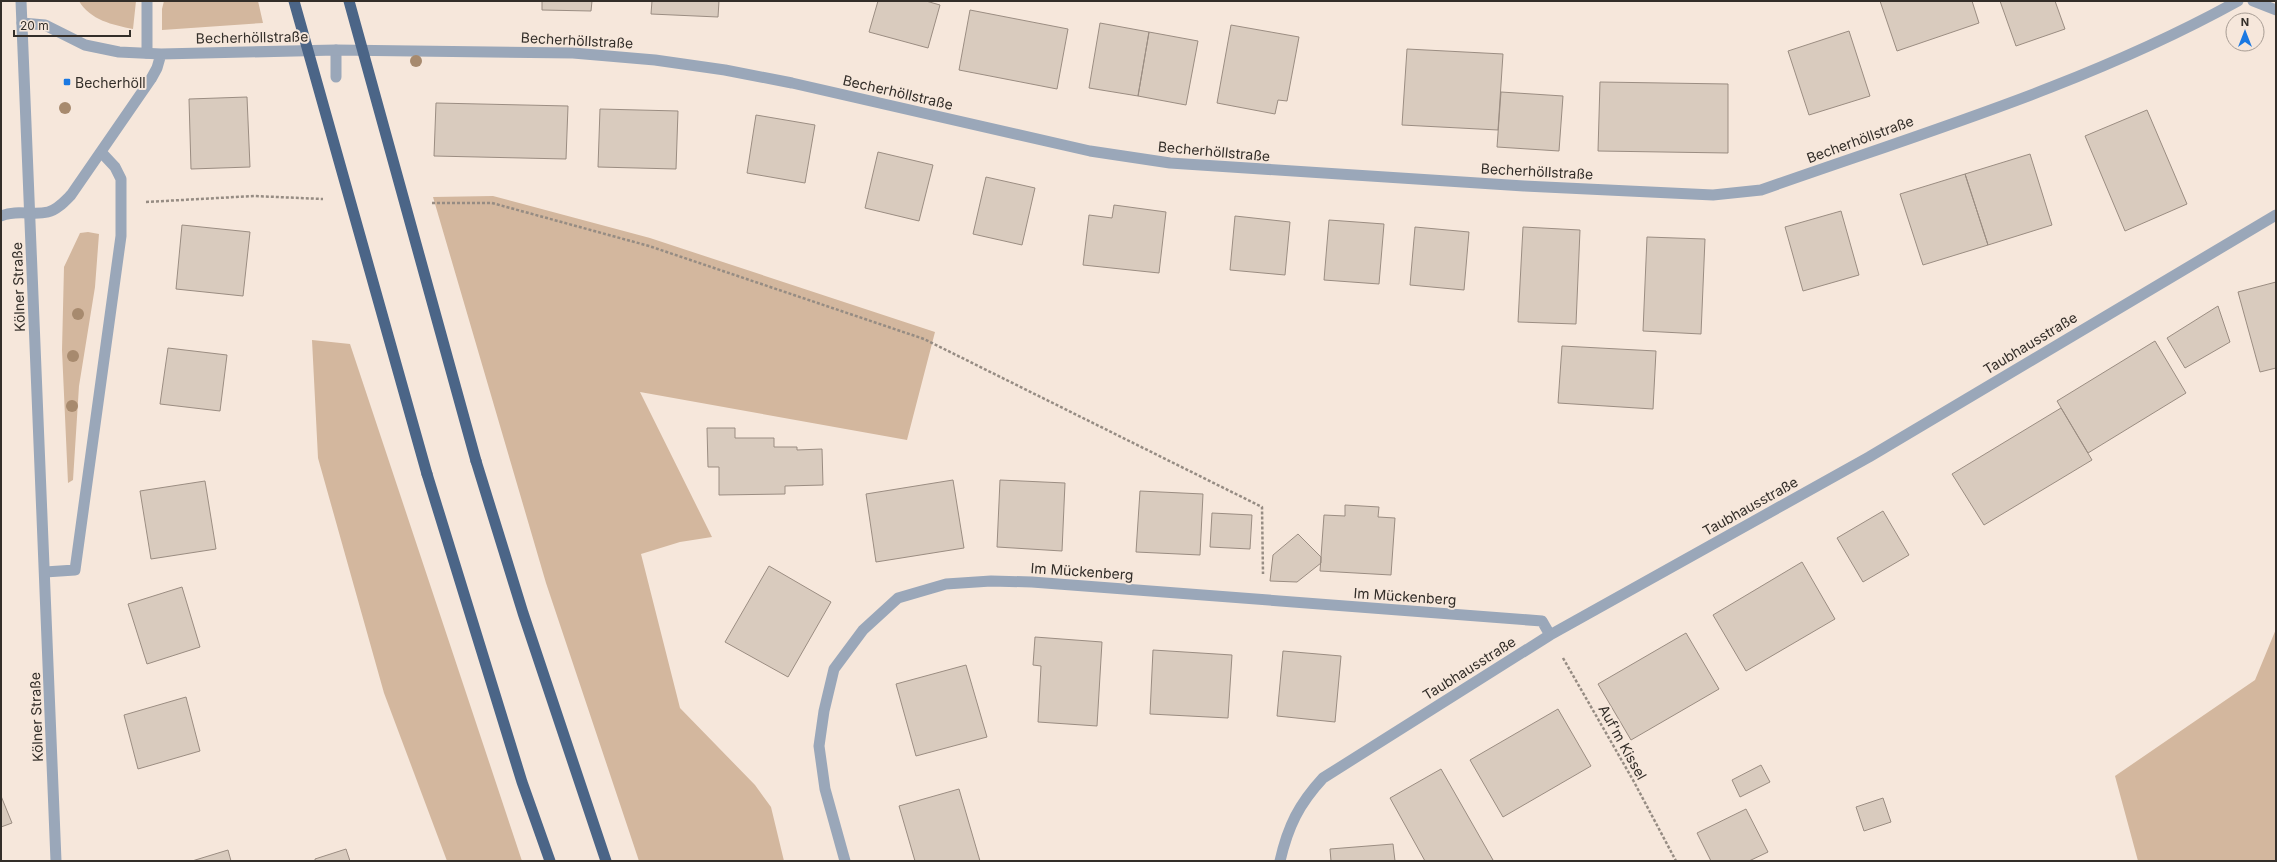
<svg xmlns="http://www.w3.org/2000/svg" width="2277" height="862" viewBox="0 0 2277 862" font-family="Inter,sans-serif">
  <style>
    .green { fill: #d3b79e }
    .building { fill: #d9cbbe; stroke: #9b8d82 }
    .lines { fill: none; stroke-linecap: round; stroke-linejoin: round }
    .path { stroke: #968c83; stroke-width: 2.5; stroke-dasharray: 3 2; stroke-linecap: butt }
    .service { stroke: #9aa7b9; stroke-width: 11 }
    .minor { stroke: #9aa7b9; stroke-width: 11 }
    .tertiary { stroke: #9aa7b9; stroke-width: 11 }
    .trunk { stroke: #4b6587; stroke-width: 11 }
    .trunk-bridge { stroke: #4b6587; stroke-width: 11 }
    .tree { fill: #a78a6e }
    .poi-dot { fill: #1b79e2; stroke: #f6e7db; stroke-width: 1.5 }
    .labels { text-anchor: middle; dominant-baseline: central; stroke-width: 4; stroke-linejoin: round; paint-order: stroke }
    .street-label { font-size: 14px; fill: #332e29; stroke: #f6e7db }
    .poi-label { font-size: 14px; fill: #332e29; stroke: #f6e7db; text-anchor: start }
  </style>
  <rect width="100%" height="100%" fill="#f6e7db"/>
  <path class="green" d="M79,1H136L133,29C113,25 90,20 79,1Z
    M164,1H258L263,23L162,30V9Z
    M493,196L650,238L935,332L907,440L640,392L712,537L680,542L641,554L680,708L755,785L771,807L784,861H639L546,583L433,197Z
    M88,232L99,234L95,287L79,386L73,480L68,483L62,350L64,267L80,233Z
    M312,340L350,344L522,861H447L384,693L318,458Z
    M2276,629V861H2138L2115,776L2255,680Z"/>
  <path class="building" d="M542,1H592L591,11L542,10Z
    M652,1H719L718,17L651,14Z
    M878,1H926L940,5L928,48L869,32Z
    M1880,1H1972L1979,23L1897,51Z
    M2000,1H2055L2065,29L2016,46Z
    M970,10L1068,29L1057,89L959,70Z
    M1100,23L1149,32L1138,96L1089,88Z
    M1231,25L1299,37L1287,101L1278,100L1275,114L1217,103Z
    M1849,31L1870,96L1809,115L1788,51Z
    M1149,32L1198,41L1186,105L1138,96Z
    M1407,49L1503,54L1498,130L1402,125Z
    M1600,82L1728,84V153L1598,151Z
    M1501,92L1563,96L1559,151L1497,147Z
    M247,97L250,167L191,169L189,99Z
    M436,103L568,106L566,159L434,156Z
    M600,109L678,111L676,169L598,167Z
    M2147,110L2187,204L2125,231L2085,136Z
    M756,115L815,125L805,183L747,173Z
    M878,152L933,165L919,221L865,208Z
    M2030,154L2052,225L1988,245L1965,174Z
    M1965,174L1988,245L1923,265L1900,194Z
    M986,177L1035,188L1022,245L973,234Z
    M1114,205L1166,212L1159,273L1083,265L1089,215L1112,218Z
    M1841,211L1859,275L1803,291L1785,227Z
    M1235,216L1290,222L1285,275L1230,270Z
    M1329,220L1384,224L1379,284L1324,280Z
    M182,225L250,232L243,296L176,289Z
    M1415,227L1469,232L1464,290L1410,285Z
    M1523,227L1580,230L1576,324L1518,322Z
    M1647,237L1705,239L1701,334L1643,331Z
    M2276,282V368L2260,372L2238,292Z
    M2218,306L2230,342L2185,368L2167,338Z
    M2155,341L2186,393L2088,453L2057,401Z
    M1562,346L1656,351L1653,409L1558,403Z
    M168,348L227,355L220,411L160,404Z
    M2061,408L2092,460L1984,525L1952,474Z
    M707,428H735V438H774V447H797V450L822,449L823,485L785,486V494L719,495V467H708Z
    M953,480L964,548L876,562L866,494Z
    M1000,480L1065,483L1062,551L997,547Z
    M205,481L216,549L151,559L140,491Z
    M1140,491L1203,494L1200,555L1136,552Z
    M1345,505L1379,507L1378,517L1395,518L1391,575L1320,571L1324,515L1345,516Z
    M1883,511L1909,555L1863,582L1837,538Z
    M1212,513L1252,515L1250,549L1210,547Z
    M1298,534L1321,557V563L1297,582L1270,581L1273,555Z
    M1802,562L1835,619L1746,671L1713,615Z
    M769,566L831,602L788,677L725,642Z
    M182,587L200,647L147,664L128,604Z
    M1686,633L1719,689L1631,740L1598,684Z
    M1035,637L1102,642L1097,726L1038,722L1041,666L1033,665Z
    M1153,650L1232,655L1228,718L1150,714Z
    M1283,651L1341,656L1335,722L1277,716Z
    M966,665L987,737L916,756L896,684Z
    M186,697L200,751L138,769L124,715Z
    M1558,709L1591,766L1503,817L1470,760Z
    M1761,765L1770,782L1740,797L1732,780Z
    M1441,769L1493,860L1491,861H1425L1390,798Z
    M959,789L980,861H915L899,806Z
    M1,796L12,823L1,827Z
    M1883,798L1891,822L1864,831L1856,807Z
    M1746,809L1768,852L1749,861H1711L1697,833Z
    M1393,844L1395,861H1331L1330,849Z
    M346,849L350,861H315V859Z
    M228,850L231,861H192Z"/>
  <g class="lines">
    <path class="path" d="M146,202L254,196L323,199
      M432,203H492L649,246L924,339L1262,507L1263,574
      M1563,658L1633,780L1676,861"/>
    <path class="service" d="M147,1V53
      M336,50V77"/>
    <path class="minor" d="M2253,1L2276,10
      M22,23L45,25L85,45L119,52L161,54L336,50L573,53L655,60L725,70L792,83L1090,151L1170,163L1524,186L1713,195L1761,190C1922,133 2088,84 2238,1
      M1,216C18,209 32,216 48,212C57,210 65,201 71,195L151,79L157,68L161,54
      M45,572L75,570L121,236V179L115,167L101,152
      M845,861L825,789L819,746L824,711L834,669L863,630L898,598L946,584L991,581L1032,582L1542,621L1550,635
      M1280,861C1288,826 1299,804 1323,778L1550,635L1869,457L2276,215"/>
    <path class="tertiary" d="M21,1L56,861"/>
    <path class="trunk" d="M476,461L523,613L606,861
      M427,474L522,782L550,861"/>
    <path class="trunk-bridge" d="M294,1L427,474
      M349,1L476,461"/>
  </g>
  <g class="tree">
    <circle cx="416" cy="61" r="6"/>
    <circle cx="65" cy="108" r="6"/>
    <circle cx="78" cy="314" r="6"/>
    <circle cx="73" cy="356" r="6"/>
    <circle cx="72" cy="406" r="6"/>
  </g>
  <rect class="poi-dot" x="63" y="78" width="8" height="8" rx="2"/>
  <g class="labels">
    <g class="street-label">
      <text transform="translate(252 37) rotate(-1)">Becherhöllstraße</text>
      <text transform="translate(577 40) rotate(3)">Becherhöllstraße</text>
      <text transform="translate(898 92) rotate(13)">Becherhöllstraße</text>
      <text transform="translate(1860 139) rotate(-20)">Becherhöllstraße</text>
      <text transform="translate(1214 151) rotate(5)">Becherhöllstraße</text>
      <text transform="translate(1537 171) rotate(3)">Becherhöllstraße</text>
      <text transform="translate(18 287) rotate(-92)">Kölner Straße</text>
      <text transform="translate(2030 343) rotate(-31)">Taubhausstraße</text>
      <text transform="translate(1750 506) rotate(-29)">Taubhausstraße</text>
      <text transform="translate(1082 571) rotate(4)">Im Mückenberg</text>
      <text transform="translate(1405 596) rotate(4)">Im Mückenberg</text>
      <text transform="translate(1469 668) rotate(-32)">Taubhausstraße</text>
      <text transform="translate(36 717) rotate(-92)">Kölner Straße</text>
      <text transform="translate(1623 742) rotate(61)">Auf'm Kissel</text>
    </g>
    <g class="poi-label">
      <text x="75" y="82">Becherhöll</text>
    </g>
  </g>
  <rect width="2277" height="862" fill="none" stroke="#332e29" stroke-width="4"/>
  <g transform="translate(2245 32)"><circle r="19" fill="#f6e7db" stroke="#a89d94"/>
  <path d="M0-3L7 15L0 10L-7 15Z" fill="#1b79e2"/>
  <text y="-6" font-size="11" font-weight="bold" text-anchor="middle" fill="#332e29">N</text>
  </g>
  <path d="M14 30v6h116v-6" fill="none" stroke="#332e29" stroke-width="2"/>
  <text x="20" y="30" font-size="12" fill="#332e29" stroke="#f6e7db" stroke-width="3" paint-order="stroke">20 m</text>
</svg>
